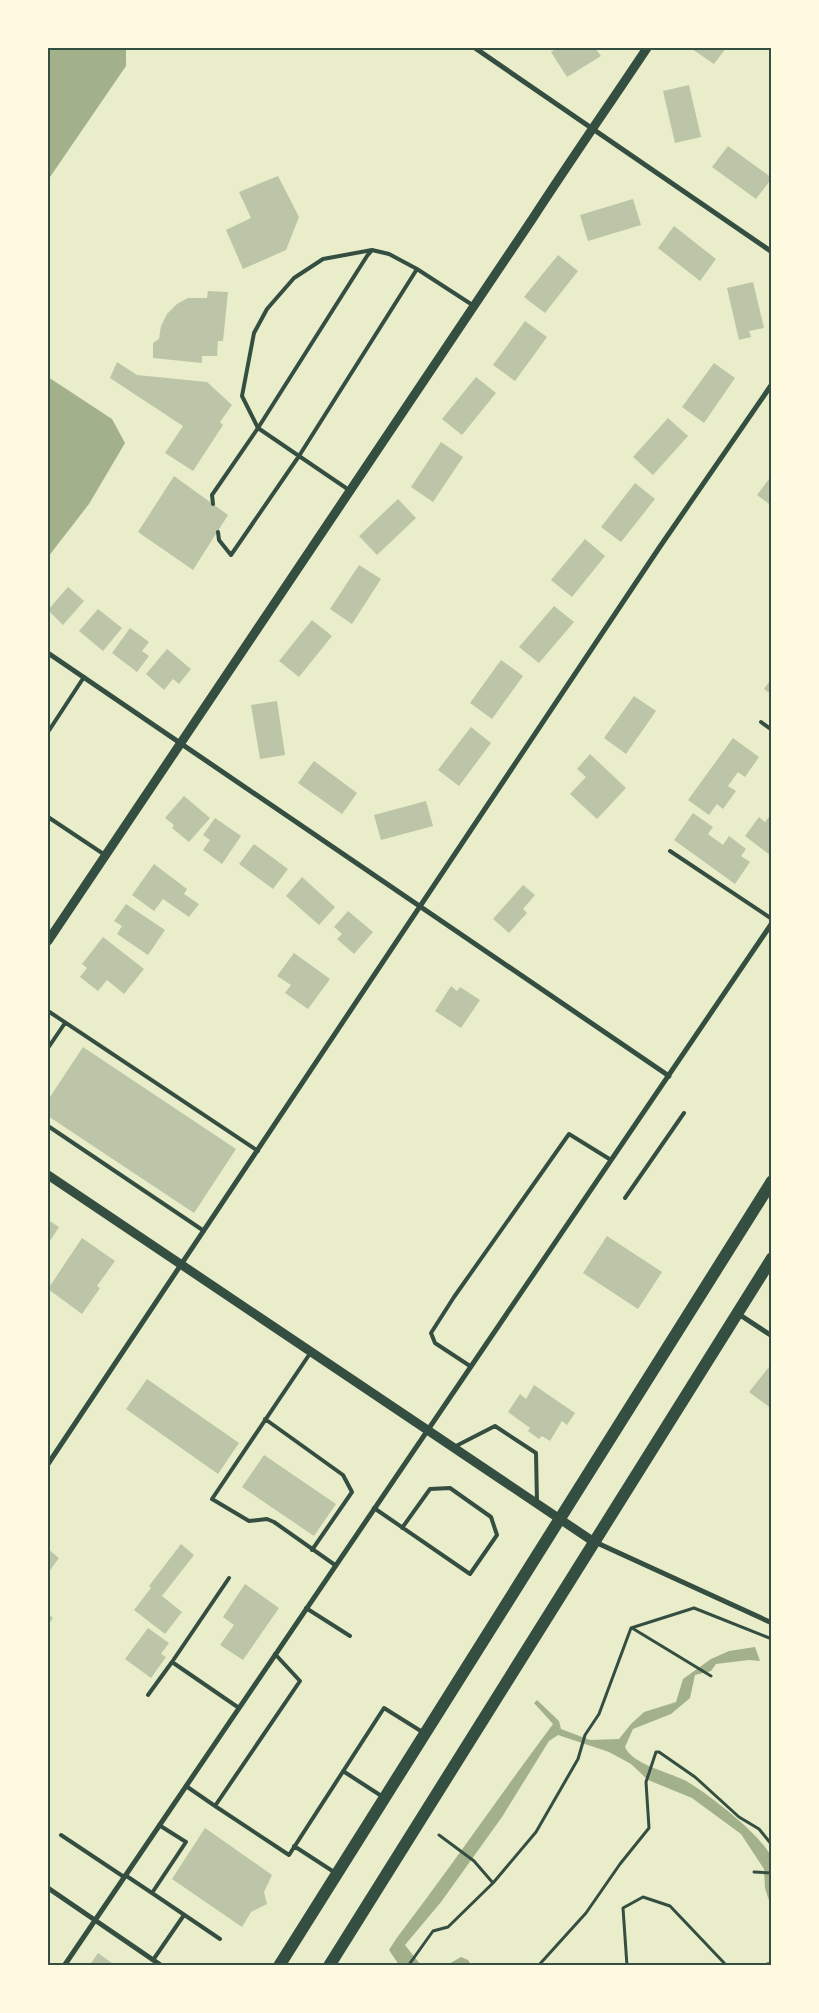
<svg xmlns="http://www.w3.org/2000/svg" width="819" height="2013" viewBox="0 0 819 2013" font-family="'Public Sans',sans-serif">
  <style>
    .water { fill: #a3b18a }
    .building { fill: #bcc5a7 }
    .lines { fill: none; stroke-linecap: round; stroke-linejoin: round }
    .path { stroke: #344e41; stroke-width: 3 }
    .service { stroke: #344e41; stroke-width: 4 }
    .minor { stroke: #344e41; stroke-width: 5 }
    .tertiary { stroke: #344e41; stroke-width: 9 }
    .primary { stroke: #344e41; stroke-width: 12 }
    .neatline { fill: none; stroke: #344e41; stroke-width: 2 }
  </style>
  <rect width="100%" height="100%" fill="#e9edc9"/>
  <path class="water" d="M48,48H126V66L48,180Z
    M48,377L112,419L125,443L89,504L48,557Z
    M755,1647L760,1661L749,1660L716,1664L711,1671L695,1675L690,1698L671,1714L633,1729L625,1747C632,1765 673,1773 688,1782C708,1794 763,1836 771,1857C774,1865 771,1896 771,1907L765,1888L764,1869L741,1834L692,1798L648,1780L631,1764L609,1752L558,1735L549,1741L502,1817L441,1902L405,1945L420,1964L424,1965H399L389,1950L396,1939C450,1868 500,1795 553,1724L534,1703L537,1700L559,1721L561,1729L590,1740L619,1739L631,1724L644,1712L676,1702L683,1679L711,1659L729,1651Z
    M461,1957L468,1960L471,1965H447Z"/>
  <path class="building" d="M558,48H595L601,56L567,77L551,52Z
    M693,48H726L714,64L692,49Z
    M689,85L701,137L675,143L663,91Z
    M728,146L772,178L756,199L712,167Z
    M278,176L299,217L286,250L243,269L226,230L251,218L239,192Z
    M633,199L641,225L588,241L580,215Z
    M674,226L716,259L700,281L658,248Z
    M558,255L578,271L545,313L524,297Z
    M753,282L764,328L749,331L751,337L739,340L727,288Z
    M208,291L228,292L223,341H218L217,356H202V363L153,358V343L159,339L161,326L167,314L177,304L188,298H207Z
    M525,321L547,337L515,381L493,365Z
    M117,362L137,375L207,382L232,405L220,422L223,425L193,471L165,453L183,426L110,378Z
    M714,363L735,378L704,423L682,407Z
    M476,377L496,393L462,435L442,419Z
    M668,418L688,436L653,475L633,457Z
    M441,442L463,457L433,502L411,487Z
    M772,475V506L757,495Z
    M174,476L228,515L193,570L138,532Z
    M635,483L655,499L621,542L601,527Z
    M398,499L416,518L377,555L359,536Z
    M585,539L605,556L572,597L551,580Z
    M359,565L381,579L352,624L330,609Z
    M68,587L84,601L63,625L48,610Z
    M554,606L574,622L539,663L519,647Z
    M98,609L122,628L103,651L79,631Z
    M312,620L332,636L299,677L279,661Z
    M130,628L149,642L142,651L149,656L137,672L112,653Z
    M167,649L191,669L179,684L173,679L164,690L146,674Z
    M501,660L523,676L492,719L470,703Z
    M772,678V695L764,689Z
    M634,696L656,711L626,754L604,738Z
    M277,701L285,755L260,759L251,705Z
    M471,727L491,743L459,786L438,770Z
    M733,738L759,757L745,777L738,772L728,786L736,791L723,809L717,804L709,815L688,800Z
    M590,754L626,788L597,819L570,794L586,777L577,769Z
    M314,761L357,793L342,814L298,783Z
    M184,796L210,818L189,842L172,828L174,825L165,818Z
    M426,801L433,826L381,840L374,815Z
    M693,813L713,827L708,834L723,845L729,836L746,849L741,856L750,862L735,884L674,840Z
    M772,813V854L770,855L745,836L759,817L765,822Z
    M215,818L241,836L222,864L203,850L210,840L203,835Z
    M254,844L288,869L273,889L239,864Z
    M154,864L187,889L184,894L199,904L189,917L163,899L154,911L132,895Z
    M302,877L335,907L319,925L286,896Z
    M523,885L535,895L523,909L527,913L509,933L493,919Z
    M126,904L165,930L148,955L117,934L122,926L114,921Z
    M348,911L373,932L354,954L337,939L342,934L334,927Z
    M103,937L144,969L124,994L107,980L98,991L80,977L87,968L82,964Z
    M294,953L330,979L308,1009L285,993L291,985L277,976Z
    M451,986L457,991L460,987L480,1000L461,1028L435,1011Z
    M83,1047L236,1149L194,1213L48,1116V1100Z
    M48,1220L59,1227L48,1244Z
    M607,1236L662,1272L638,1309L583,1273Z
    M82,1238L115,1261L97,1286L100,1288L82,1314L48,1289Z
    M769,1367L772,1369V1409L749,1392Z
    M147,1379L239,1443L218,1474L126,1409Z
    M534,1385L575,1413L567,1425L562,1421L550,1441L542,1436L539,1439L528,1431L530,1428L508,1412L520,1394L526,1399Z
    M264,1455L336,1504L314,1536L242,1487Z
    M181,1544L194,1555L162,1596L182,1612L165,1634L134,1610L151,1588L149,1586Z
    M48,1549L59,1558L48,1573Z
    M245,1584L279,1608L243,1660L220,1645L234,1625L223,1617Z
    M48,1614L53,1618L48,1625Z
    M148,1628L169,1643L161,1654L166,1657L151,1678L125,1659Z
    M205,1828L272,1875L264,1892L267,1904L251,1912L242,1927L172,1879Z
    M98,1953L116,1966H89Z"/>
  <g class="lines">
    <path class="path" d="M632,1628L711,1676
      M439,1835L474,1861L493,1883L536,1832L578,1759L585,1735L599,1714L631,1628L694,1608L772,1639
      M754,1872L772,1873
      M408,1966L433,1931L448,1927L493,1883
      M538,1966L586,1913L620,1864L649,1828L646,1782L656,1752H659L695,1777L739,1817L759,1829L772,1845
      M627,1966L623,1908L643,1897L670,1906L727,1966
      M759,1966L772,1963"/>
    <path class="service" d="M349,490L299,456L417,269L474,306
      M213,504L212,495L258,428L242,396L254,333L267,309L294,278L323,259L372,250
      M218,532L219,540L231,555L299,456L258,428L367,256L372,250L389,254L417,269
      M761,722L772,730
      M48,732L84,677
      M48,817L105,855
      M670,851L772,919
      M48,1011L258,1151
      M48,1048L65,1023
      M48,1126L204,1231
      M625,1198L684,1113
      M311,1352L212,1499L249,1521L267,1519L274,1522L335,1565
      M470,1366L435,1343L431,1333L454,1297L569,1134L611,1160
      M265,1419L343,1475L352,1492L312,1550
      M454,1447L495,1426L536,1453L537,1502
      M374,1508L470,1574L497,1535L491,1517L450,1488L430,1489L402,1528
      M229,1578L172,1662L239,1708
      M306,1608L350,1636
      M148,1695L172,1662
      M343,1771L383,1797
      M186,1786L215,1806L300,1681L275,1654
      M215,1806L289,1855L384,1708L424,1733
      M159,1825L186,1842L152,1893L220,1939
      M61,1835L124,1877
      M294,1846L334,1872
      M125,1875L152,1893
      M153,1960L184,1915"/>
    <path class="minor" d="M475,48L772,252
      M48,653L669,1076
      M737,1313L772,1336
      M48,1464L659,548L772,384
      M595,1542L772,1623
      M48,1888L162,1966
      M64,1966L772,923"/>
    <path class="tertiary" d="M48,941L533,218C570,161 609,105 647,48
      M48,1175L594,1542"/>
    <path class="primary" d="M279,1966L772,1181
      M329,1966L772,1258"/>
  </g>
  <rect width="819" height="2013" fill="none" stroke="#fefae0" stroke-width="98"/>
  <rect x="49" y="49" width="721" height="1915" class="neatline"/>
</svg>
